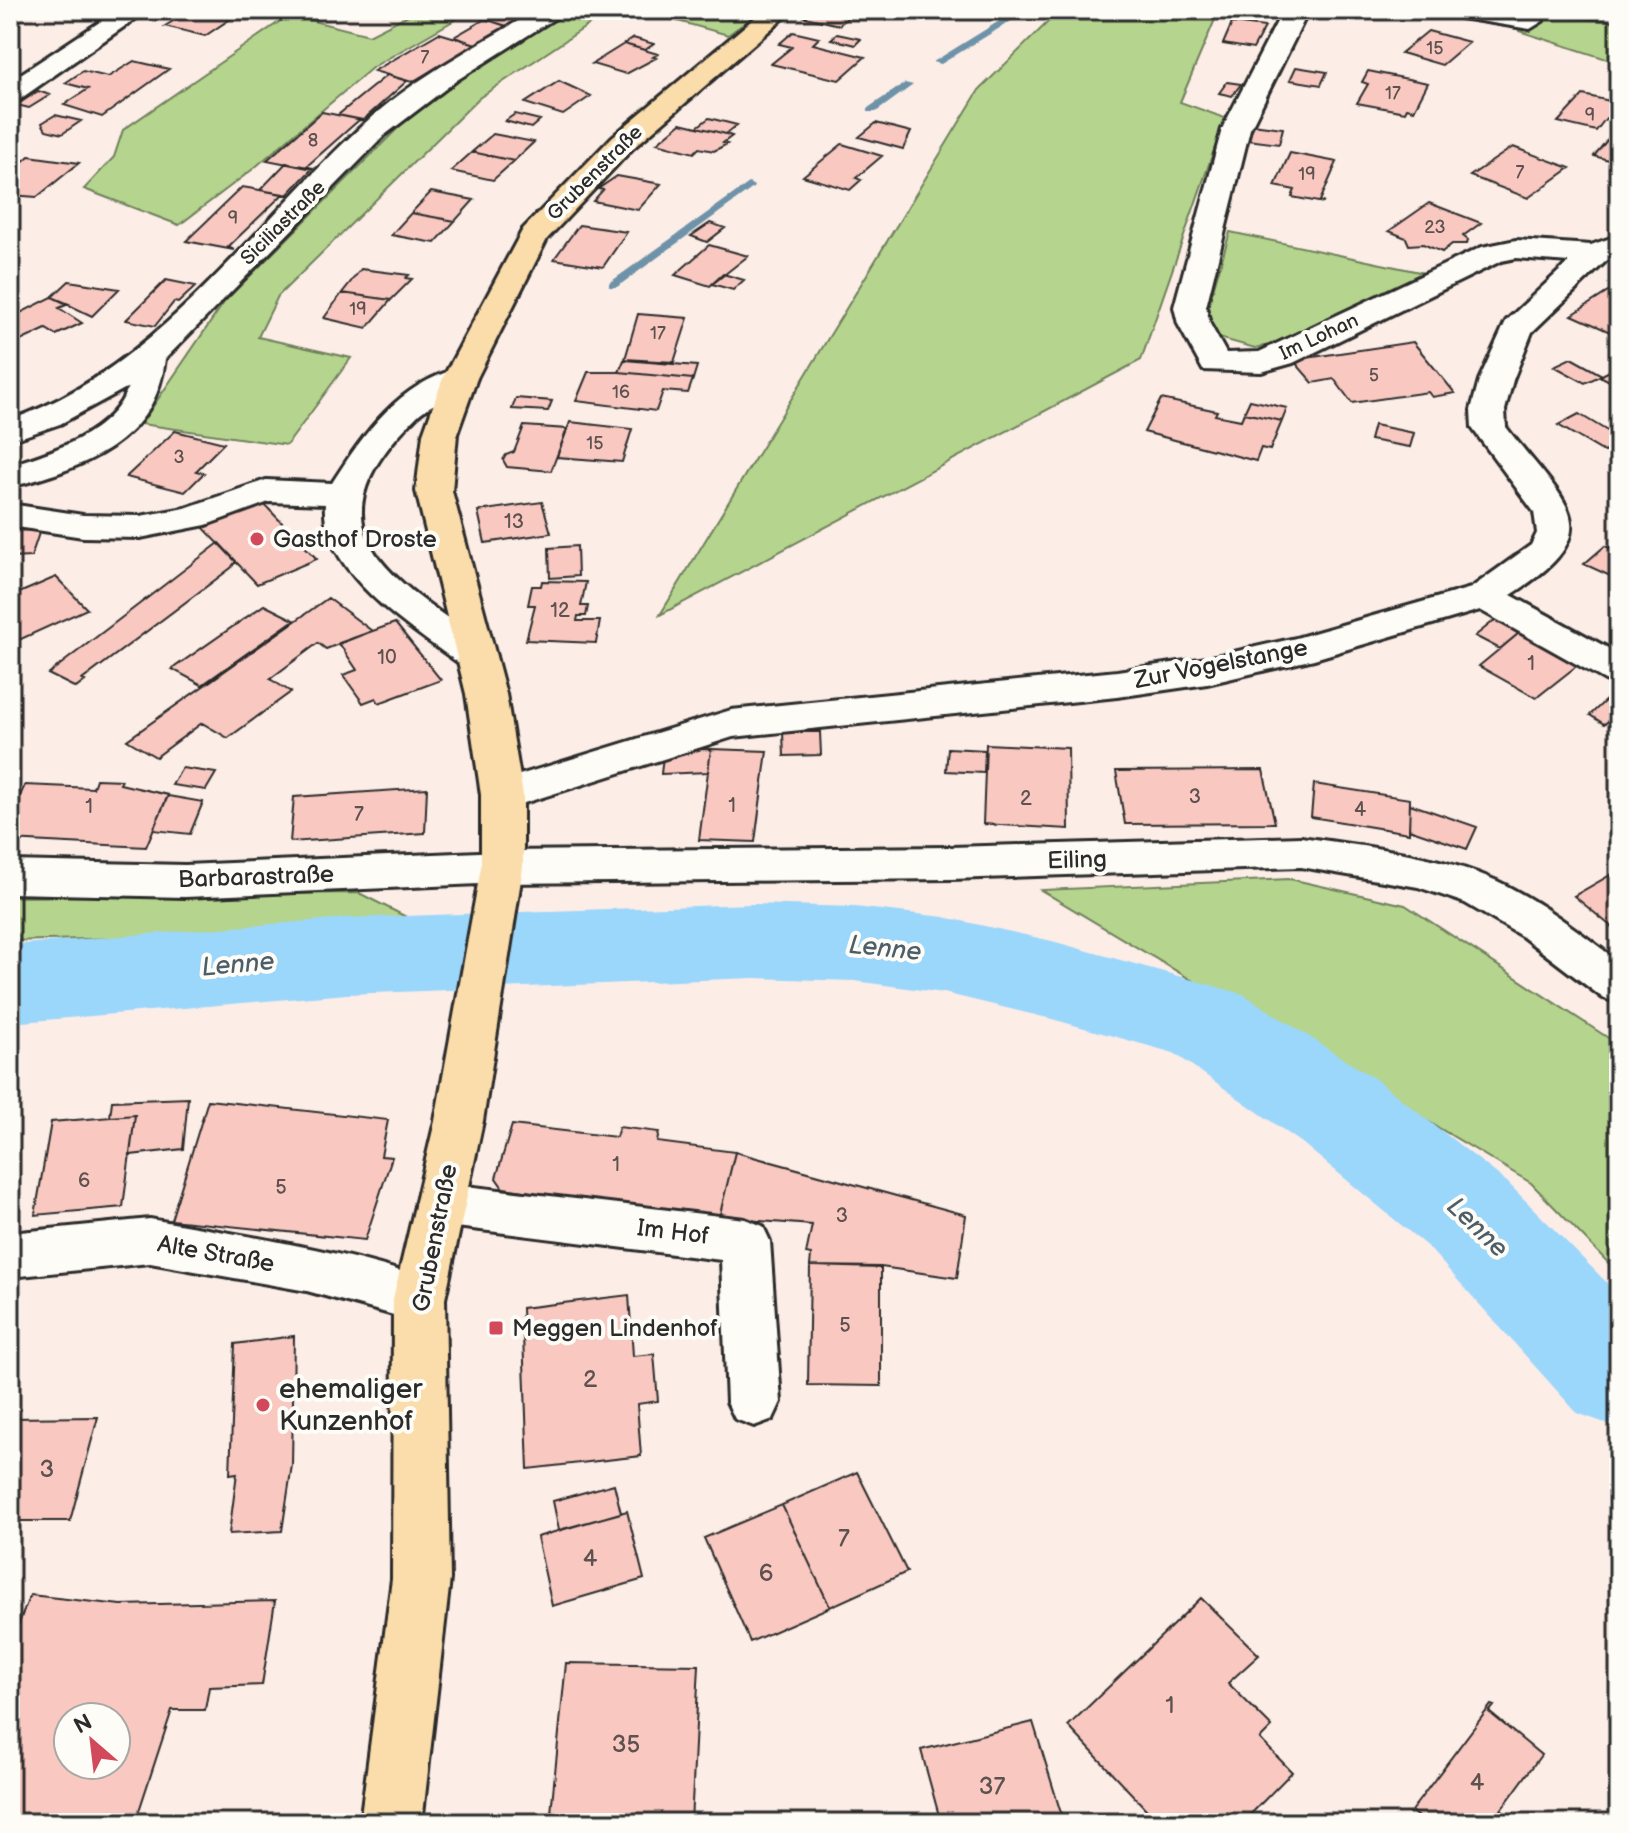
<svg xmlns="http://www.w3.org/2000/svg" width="1629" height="1833" viewBox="0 0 1629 1833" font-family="'Balsamiq Sans',sans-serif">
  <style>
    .green { fill: #b5d58e; stroke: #70805c; stroke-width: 2 }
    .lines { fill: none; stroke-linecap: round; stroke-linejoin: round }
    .stream { fill: #6e92a8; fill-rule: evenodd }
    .river { fill: #9bd6fb; fill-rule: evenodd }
    .building { fill: #f9c9c1; stroke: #2b2b2b; stroke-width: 2; fill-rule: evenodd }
    .minor-casing { stroke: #2b2b2b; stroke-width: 6 }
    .major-casing { stroke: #2b2b2b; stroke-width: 6 }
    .minor { fill: #fdfcf7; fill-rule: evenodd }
    .major { fill: #fbddab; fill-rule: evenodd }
    .poi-dot { fill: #d1495b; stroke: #fdfcf7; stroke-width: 3 }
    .labels { text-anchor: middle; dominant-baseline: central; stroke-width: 8; stroke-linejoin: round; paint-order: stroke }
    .far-number-label { font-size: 18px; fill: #5e5250 }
    .far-street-label { font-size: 20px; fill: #2b2b2b; stroke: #fdfcf7 }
    .number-label { font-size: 20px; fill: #5e5250 }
    .poi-label { font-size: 24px; fill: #2b2b2b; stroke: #fdfcf7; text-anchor: start }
    .street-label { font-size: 24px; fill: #2b2b2b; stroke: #fdfcf7 }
    .near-number-label { font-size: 24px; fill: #5e5250 }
    .water-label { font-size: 26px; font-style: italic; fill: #4d5e69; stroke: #fdfcf7 }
    .near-poi-label { font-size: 28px; fill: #2b2b2b; stroke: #fdfcf7; text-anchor: start }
  </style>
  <rect width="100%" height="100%" fill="#fcede7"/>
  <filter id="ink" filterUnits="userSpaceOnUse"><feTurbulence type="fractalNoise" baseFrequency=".0125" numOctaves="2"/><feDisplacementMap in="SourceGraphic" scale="16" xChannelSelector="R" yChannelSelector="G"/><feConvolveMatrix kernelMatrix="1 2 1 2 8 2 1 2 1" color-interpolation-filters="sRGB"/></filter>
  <g filter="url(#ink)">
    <path class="green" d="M418,10H472L373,67L253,169L179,225L84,189L114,157L123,130L289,15L369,35Z
      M569,10H611L479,98L278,296L258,337L351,358L287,445L141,424L225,301L429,97Z
      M638,10H762L728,35Z
      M1060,10H1219L1180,102L1225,118L1141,360L660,615L979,90Z
      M1521,13L1619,22V63L1519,31Z
      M1230,232L1424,273L1295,340L1255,348L1219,338L1206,314Z
      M1290,879L1405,905L1619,1045V1274L1531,1183L1041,890Z
      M359,893L432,930L10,941V897Z"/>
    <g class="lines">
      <path class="stream" d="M1017,10H1029L941,64L933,62Z
        M905,83L913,85L876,112H868V108Z
        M749,183L754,186L753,188L617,287H609V283Z"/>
      <path class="river" d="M753,904L855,907L944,917L1052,941L1243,994L1378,1081L1507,1182L1619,1295V1428L1577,1413L1429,1248L1302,1143L1174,1053L1052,1019L944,993L855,981L753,978L347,994L10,1023V945L347,918Z"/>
    </g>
    <path class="building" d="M234,10L223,17L230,19L205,36L165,26L188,12L182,10Z
      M480,10H536L507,26L471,15Z
      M814,10H857L839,25L805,17Z
      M485,19L506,26L476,44L454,37Z
      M1232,23L1265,27L1253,49L1223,44Z
      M1428,31L1469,42L1442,65L1401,53Z
      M793,32L819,38L813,44L865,57L839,80L771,64L792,47L779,44Z
      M439,33L476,44L412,82L374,71Z
      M837,34L861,39L855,45L831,39Z
      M633,38L654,44L645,50L624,44Z
      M624,44L658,54L653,57L656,58L626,74L592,64Z
      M134,61L169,69L102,117L64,105L88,89L65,83L83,71L108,77Z
      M1296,67L1327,72L1321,85L1290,80Z
      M1368,71L1428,83L1414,110L1407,108L1405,112L1357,103L1368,84L1362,82Z
      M387,75L407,81L363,120L338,115Z
      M559,81L591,96L563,115L525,103Z
      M1227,82L1241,84L1232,96L1219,93Z
      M38,91L50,95L29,108L17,105Z
      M1583,95L1619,103V112L1613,119L1606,118L1596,131L1558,122Z
      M322,112L367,121L359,120L307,166L313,169L267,160Z
      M515,114L540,120L531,128L505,121Z
      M55,115L81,121L62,134L46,130L42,123Z
      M709,118L737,125L726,134L697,127Z
      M681,123L726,134L732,136L723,143L727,144L714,151L699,148L694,153L657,143Z
      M876,123L911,132L903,149L859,137Z
      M1252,124L1283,128L1279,144L1247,140Z
      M493,134L534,142L514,161L472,152Z
      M1608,139L1619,142V163L1594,156Z
      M842,144L882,156L856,178L861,180L850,190L803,176Z
      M1513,147L1570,168L1528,198L1470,176Z
      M472,152L514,161L493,180L451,171Z
      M1290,153L1337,162L1320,201L1324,203L1292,197L1295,190L1275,186Z
      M29,156L79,163L37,197L10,195V173Z
      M286,163L313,168L287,195L260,190Z
      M617,176L661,184L638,210L593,201L603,190L598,189Z
      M242,187L290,195H282L228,247L234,250L186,241Z
      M431,192L474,200L455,221L411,213Z
      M1429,203L1481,223L1463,236L1468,240L1467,244H1452L1442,252L1423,244L1409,245L1406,238L1389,231Z
      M411,213L455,221L435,243L391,235Z
      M710,223L725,228L707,242L691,236Z
      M579,225L627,232L603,267L554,259Z
      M709,245L748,256L710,286L675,275Z
      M361,269L409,275L406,278L412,279L391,300L342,293Z
      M723,274L744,280L733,290L712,284Z
      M166,280L196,286L178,303L174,302L155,326L126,320Z
      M69,281L119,289L92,316L52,297Z
      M1611,290L1619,294V329L1610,332L1572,315Z
      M342,293L391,300L367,328L324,318Z
      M52,297L69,304L59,308L82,323L56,335L46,329L10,346V318Z
      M638,314L688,318L674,362L625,359Z
      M1413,342L1455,393L1432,397L1428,392L1352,403L1334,379L1313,383L1293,360Z
      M1571,358L1602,375L1585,383L1554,366Z
      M624,360L697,366L693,379L619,372Z
      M1619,366V386L1600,376L1602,375Z
      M588,372H619L693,379L688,393L663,391L656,411L576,401Z
      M516,398L552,401L548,411L512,409Z
      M1161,399L1217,411L1215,415L1241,420L1244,413L1282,421L1270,450L1261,448L1256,461L1144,432Z
      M1250,400L1287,408L1282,421L1244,413Z
      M1579,414L1619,438V445L1604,452L1558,425Z
      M570,422L632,429L622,462L557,457Z
      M1374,425L1414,433L1410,447L1370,440Z
      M524,426L567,429L551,471L507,467L503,460L506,455L514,452Z
      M175,431L224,443L196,471L204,473L185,492L126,477Z
      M260,500L317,559L257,584L200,524Z
      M542,502L551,533L485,543L478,511Z
      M40,530L31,557L10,558V531Z
      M1619,540V580L1584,564L1605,546L1610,548Z
      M219,543L236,561L231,568L82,680L85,681L76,688L48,674Z
      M577,546L578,576L550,578L549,548Z
      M56,577L87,609L10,644V597Z
      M542,581L586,582L581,606H588L586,616H578L577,621H600L596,643L526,640L535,605H528L532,586H541Z
      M328,598L372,631L326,649L318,643L270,679L291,692L228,738L202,723L156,757L127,740Z
      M264,605L294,620L202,685L172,669Z
      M1500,616L1524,629L1500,649L1475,636Z
      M395,623L441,680L379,703L376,698L363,703L343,675L357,670L339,643Z
      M1524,629L1583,661L1536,698L1479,666Z
      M1610,696L1619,702V714L1604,724L1590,715Z
      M783,732H820L821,755L784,756Z
      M986,744L1068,748L1069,829L983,824Z
      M948,748L985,750L984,773L946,771Z
      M711,749L767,751L755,842L699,840Z
      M711,749L708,772L661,774L663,756H675L678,750Z
      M182,768L216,773L206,790L172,785Z
      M1263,770L1275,823L1125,824L1116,771Z
      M96,779L122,780L120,784L168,795L146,847L10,840V817L25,785L93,788Z
      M1314,784L1410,799L1409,833L1311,817Z
      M427,788L425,833L290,842L294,797Z
      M168,796L203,802L190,834L153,830Z
      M1410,804L1477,827L1467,849L1409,829Z
      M1619,870V933L1574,896Z
      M188,1098L183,1149L130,1155L135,1115L110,1117L112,1101Z
      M208,1100L388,1120L381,1156L392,1157L365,1240L171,1220Z
      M135,1115L123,1207L35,1215L51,1122Z
      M512,1125L616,1137L619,1127L659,1132L657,1142L735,1152L719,1218L503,1188L496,1178Z
      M735,1152L966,1215L957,1278L881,1267L810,1266L811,1255L806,1254L812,1225L719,1218Z
      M810,1266L881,1268V1386L808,1385Z
      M629,1295L633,1356L654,1354L658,1401L637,1404L641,1456L528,1469L522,1308Z
      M294,1336L292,1465L282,1531L229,1534L237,1473L230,1474L235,1344Z
      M98,1417L70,1521H10V1418Z
      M857,1472L907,1572L830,1607L782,1505Z
      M614,1484L621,1513L559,1530L553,1501Z
      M782,1505L830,1607L750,1642L704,1538Z
      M627,1511L644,1579L552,1606L537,1537Z
      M30,1595L121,1605L275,1601L262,1685L209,1687L205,1710H172L135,1823H10V1646ZM68,1717H116V1765H68Z
      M1201,1598L1259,1655L1228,1683L1272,1727L1260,1739L1292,1772L1242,1823H1159L1068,1726Z
      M566,1663L699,1665L691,1823H550Z
      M1491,1705L1494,1706L1489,1712L1541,1755L1501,1810L1517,1823H1425L1411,1811Z
      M1033,1722L1064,1823H941L921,1750Z"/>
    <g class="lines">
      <defs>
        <path id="minor" d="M118,10H148L20,99L10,101V81Z
          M537,10H568L457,80L386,134L165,359C156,442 82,469 10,487V465C52,452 113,433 128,387L60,424L10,441V420C156,371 254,224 365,123C416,77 478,45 537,10Z
          M1283,10H1309L1250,129L1206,307L1210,324L1226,353L1259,352L1482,247L1516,240L1591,245L1619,235V255L1606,261L1532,332L1513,380L1505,410L1506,427C1565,504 1615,528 1511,595L1619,654V684L1605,680L1480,610L1314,659L1207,684L1117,697L733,737L502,810L487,805L481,795L487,785L731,710L1117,671L1207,658L1296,638L1471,588L1531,545L1537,533L1534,512L1472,428L1471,410L1479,380L1506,321L1569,262L1516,258L1501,261L1293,363L1261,372L1203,370L1178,324L1174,307L1222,129Z
          M1448,10H1510L1539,16L1543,21L1530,29L1461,18Z
          M460,368L472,371L477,378C466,393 432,401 416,417C299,532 394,579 491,648L496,657L491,666L477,670L463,666C414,630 320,573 325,504L269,502L206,525L140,538L83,537L10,526V504L83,515L140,516L185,508L266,480L332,483C365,432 398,384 460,368Z
          M1301,837C1366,847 1436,853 1497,881C1541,902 1580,932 1619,962V1003L1603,998L1523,937L1465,903L1418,887L1301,867L951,879L502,883L185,897L10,893V861L185,865L502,851L951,847Z
          M440,1183L745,1219L763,1226L770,1241L781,1402L773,1419L754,1426L735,1419L727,1402L721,1260L440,1225L422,1219L415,1204L422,1189Z
          M150,1219C246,1236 345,1250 437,1283L445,1299L437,1315L419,1322L307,1291L150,1263L10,1277V1233Z"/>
        <path id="major" d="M764,10H793L632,149L547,239L477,378L457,434L452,491L506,694L523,795V867L483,1121L445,1299L450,1579L422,1823H360L392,1579L393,1299L435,1121L481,867V795L466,694L416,491L423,434L443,378L523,229L612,137Z"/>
      </defs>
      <use href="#minor" class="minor-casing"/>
      <use href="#major" class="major-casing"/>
      <use href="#minor" class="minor"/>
      <use href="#major" class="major"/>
    </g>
  </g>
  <g class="poi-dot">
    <circle cx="257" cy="539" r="8"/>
    <rect x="488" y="1320" width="16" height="16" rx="4"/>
    <circle cx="263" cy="1405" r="8"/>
  </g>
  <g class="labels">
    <g class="far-number-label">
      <text x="1435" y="48">15</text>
      <text x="425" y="57">7</text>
      <text x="1393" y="93">17</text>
      <text x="1590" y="115">9</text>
      <text x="313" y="140">8</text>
      <text x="1520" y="172">7</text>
      <text x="1307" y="174">19</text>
      <text x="233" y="218">9</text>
      <text x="1435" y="227">23</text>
      <text x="358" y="309">19</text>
      <text x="658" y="333">17</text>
      <text x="1374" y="375">5</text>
      <text x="621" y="392">16</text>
      <text x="595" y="443">15</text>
      <text x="179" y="457">3</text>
    </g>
    <g class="far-street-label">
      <text transform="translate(595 173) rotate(-45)">Grubenstraße</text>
      <text transform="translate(283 223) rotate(-45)">Siciliastraße</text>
      <text transform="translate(1319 337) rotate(-25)">Im Lohan</text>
    </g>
    <g class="number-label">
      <text x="514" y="522">13</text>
      <text x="560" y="611">12</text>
      <text x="387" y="658">10</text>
      <text x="1531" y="664">1</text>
      <text x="1195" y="797">3</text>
      <text x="1026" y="799">2</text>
      <text x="732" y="806">1</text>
      <text x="89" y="807">1</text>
      <text x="1360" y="810">4</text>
      <text x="359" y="815">7</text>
      <text x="616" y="1165">1</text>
      <text x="84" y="1181">6</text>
      <text x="281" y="1188">5</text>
      <text x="842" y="1216">3</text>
      <text x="845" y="1326">5</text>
    </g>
    <g class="poi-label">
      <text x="273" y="539">Gasthof Droste</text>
      <text x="512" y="1328">Meggen Lindenhof</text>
    </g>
    <g class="street-label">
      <text transform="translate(1221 664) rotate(-11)">Zur Vogelstange</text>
      <text transform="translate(1077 860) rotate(-2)">Eiling</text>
      <text transform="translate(256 877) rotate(-2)">Barbarastraße</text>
      <text transform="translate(673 1232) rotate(7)">Im Hof</text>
      <text transform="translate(435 1238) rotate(-79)">Grubenstraße</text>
      <text transform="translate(216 1254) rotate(10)">Alte Straße</text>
    </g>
    <g class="near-number-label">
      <text x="590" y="1379">2</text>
      <text x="47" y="1469">3</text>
      <text x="844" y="1538">7</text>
      <text x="590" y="1558">4</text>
      <text x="766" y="1573">6</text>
      <text x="1170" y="1705">1</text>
      <text x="626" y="1744">35</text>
      <text x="1477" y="1782">4</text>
      <text x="992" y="1786">37</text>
    </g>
    <g class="water-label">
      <text transform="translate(885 949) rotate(6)">Lenne</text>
      <text transform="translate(238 965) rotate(-5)">Lenne</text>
      <text transform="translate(1477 1228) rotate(44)">Lenne</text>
    </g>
    <g class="near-poi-label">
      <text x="279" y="1389">ehemaliger<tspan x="279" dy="32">Kunzenhof</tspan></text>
    </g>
  </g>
  <rect width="1629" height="1833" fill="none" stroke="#fdfcf7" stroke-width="40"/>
  <rect x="20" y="20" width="1589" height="1793" fill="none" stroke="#2b2b2b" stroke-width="3" filter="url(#ink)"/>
  <g transform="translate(92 1741) rotate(332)"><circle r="38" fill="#fdfcf7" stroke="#a9a8a5" stroke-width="2"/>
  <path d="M0-6L14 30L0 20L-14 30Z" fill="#d1495b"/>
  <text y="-12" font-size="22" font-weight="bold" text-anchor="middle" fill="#2b2b2b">N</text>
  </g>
</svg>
